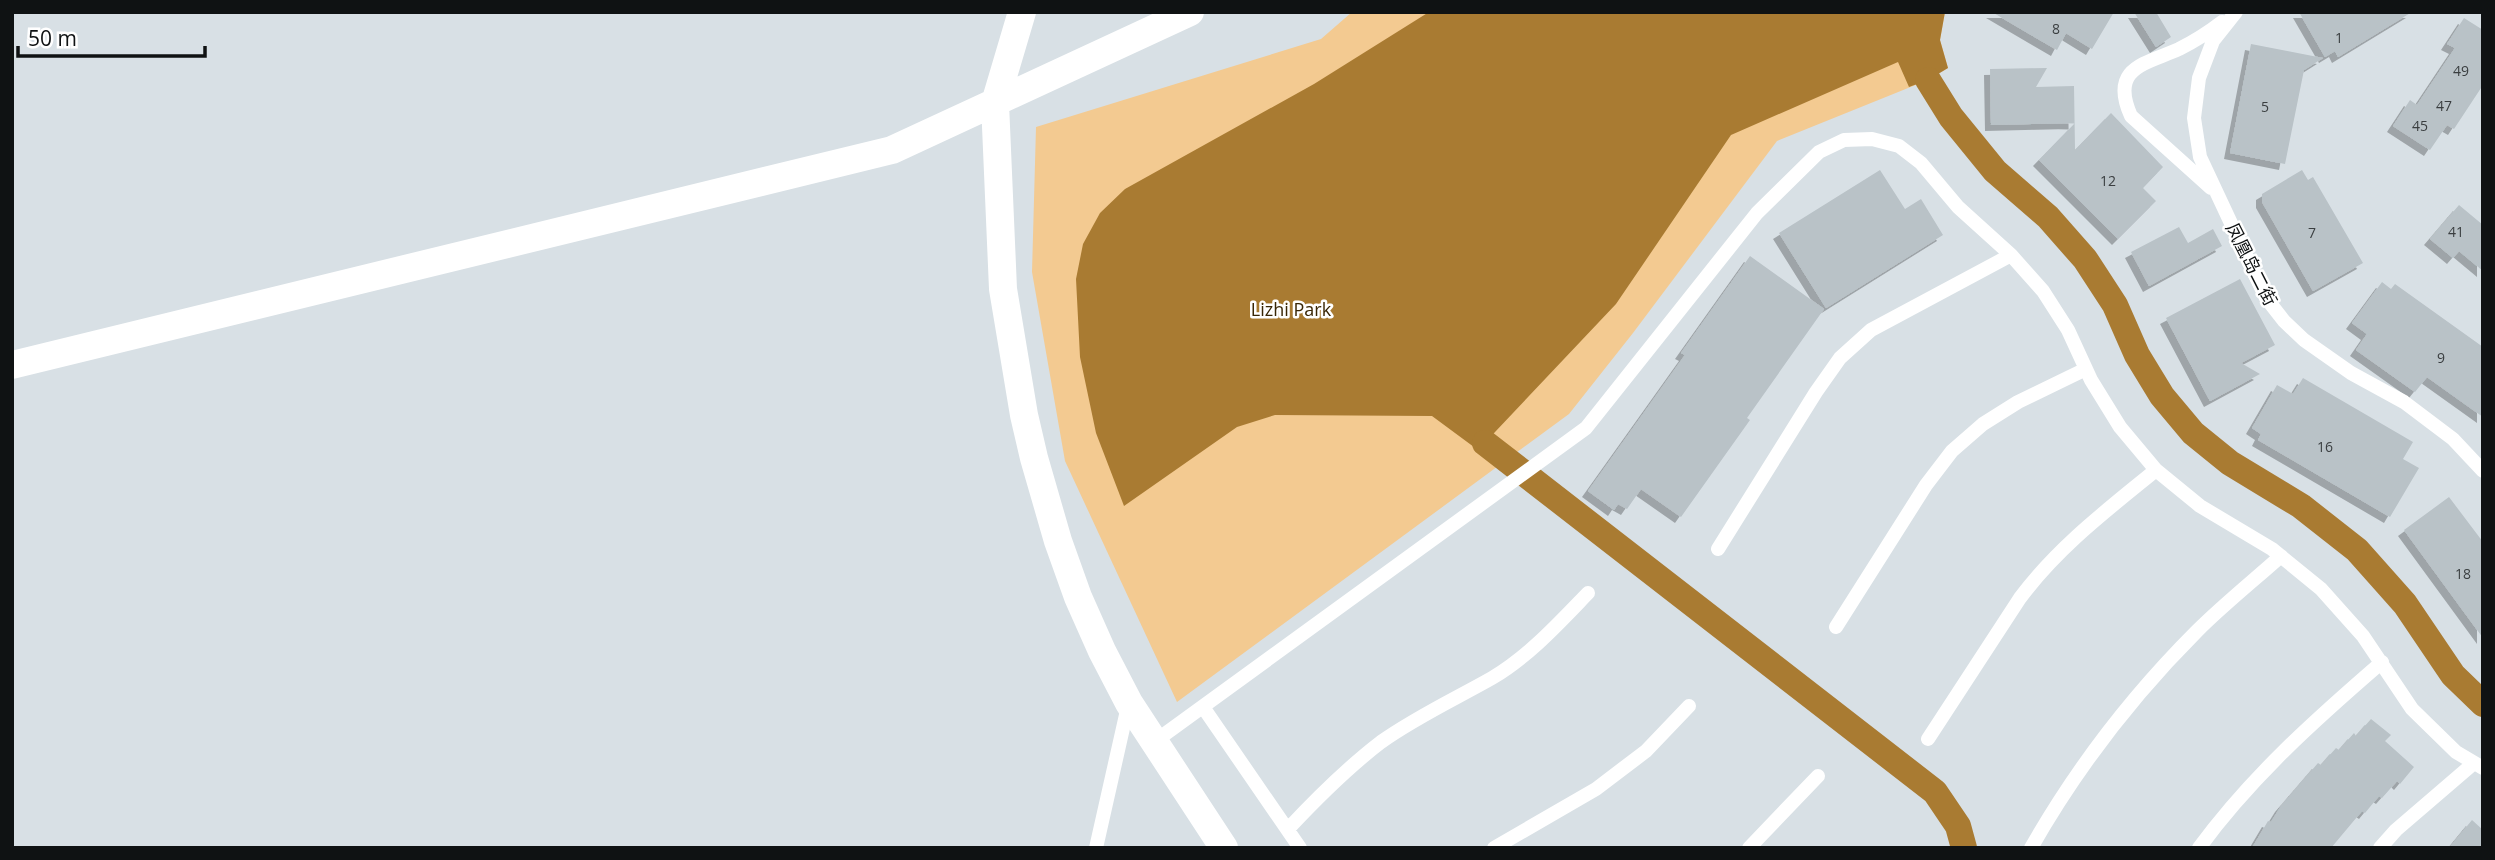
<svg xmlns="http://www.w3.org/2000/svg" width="2495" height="860" viewBox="0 0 2495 860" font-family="'Open Sans','Noto Sans SC',sans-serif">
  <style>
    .green { fill: #f3ca91 }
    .water { fill: #a97b32 }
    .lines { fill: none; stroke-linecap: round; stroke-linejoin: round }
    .canal { stroke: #a97b32; stroke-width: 26 }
    .building { fill: #b9c2c7; filter: url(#shadow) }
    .lane { stroke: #fff; stroke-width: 14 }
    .street { stroke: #fff; stroke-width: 28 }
    .labels { text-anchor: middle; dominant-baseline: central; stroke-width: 5; stroke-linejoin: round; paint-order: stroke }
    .number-label { font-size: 14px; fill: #3a3e40 }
    .street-label { font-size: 18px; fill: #0f1213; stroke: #fff }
    .park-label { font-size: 18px; fill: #392605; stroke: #fff }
  </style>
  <defs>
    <filter id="shadow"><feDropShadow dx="-6" dy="6" stdDeviation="0" flood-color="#0004"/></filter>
  </defs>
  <rect width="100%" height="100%" fill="#d8e0e5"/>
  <path class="green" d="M1352,12H1945L1940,40L1948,68L1928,80L1777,141L1633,333L1569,414L1177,702L1065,461L1032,272L1036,127L1321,39Z"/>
  <path class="water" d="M1429,12H1945L1940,40L1948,68L1928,80L1909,87L1898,62L1731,135L1616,304L1478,450L1432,416L1275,415L1237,427L1124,506L1096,433L1080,357L1076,279L1083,244L1100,213L1125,189L1314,84Z"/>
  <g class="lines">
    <path class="canal" d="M1928,80L1951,117L1995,171L2048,217L2085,259L2115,305L2137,355L2162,396L2193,433L2230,463L2301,506L2357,550L2405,604L2453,675L2483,704
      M1485,443L1935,792L1958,826L1964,848"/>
  </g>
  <path class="building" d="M1992,12H2114L2092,49L2066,33L2057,50Z
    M2134,12H2156L2171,37L2156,47Z
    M2299,12H2412L2338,57L2335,51L2325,57Z
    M2464,18L2483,30V85L2454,129L2447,125L2430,150L2393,126L2410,100L2417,105L2455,48L2447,44Z
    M2251,44L2323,58L2304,70L2285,164L2230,153Z
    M2047,68L2036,87L2074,86L2075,150L2111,113L2163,167L2143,188L2156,201L2118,239L2039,160L2075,123L1991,125L1990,69Z
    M1880,170L1905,209L1921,199L1943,235L1826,308L1779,233Z
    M2302,170L2308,180L2313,177L2363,263L2313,291L2262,202V194Z
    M2459,205L2483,225V271L2459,251L2453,258L2430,239Z
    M2179,227L2188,243L2213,229L2222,246L2149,286L2131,252Z
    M1750,256L1824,309L1747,418L1750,420L1681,517L1641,489L1627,509L1618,504L1614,510L1588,491L1685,355L1681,353Z
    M2240,279L2275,345L2241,363L2260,374L2210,401L2166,318Z
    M2382,282L2391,289L2395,284L2483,347V417L2427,377L2415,392L2356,350L2367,334L2352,323Z
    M2303,378L2413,442L2403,459L2419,468L2390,517L2258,440L2261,434L2252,428L2277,385L2293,394Z
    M2449,497L2483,542V638L2404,530Z
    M2371,719L2391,735L2385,741L2414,767L2400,784L2397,781L2382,798L2379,796L2365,813L2362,811L2331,848H2252L2268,821L2271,822L2281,806L2318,763L2321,765L2336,748L2339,750L2354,733L2356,736Z
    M2472,820L2483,830V848H2449Z"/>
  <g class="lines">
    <path class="lane" d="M2236,12L2213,41L2199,78L2194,118L2200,157L2266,298L2284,321L2304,340L2351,373L2404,402L2453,439L2483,471
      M2211,188L2131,116C2109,67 2146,64 2179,49C2195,41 2209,32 2222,22
      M1718,549L1816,392L1840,358L1871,330L2011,255
      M1836,627L1926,485L1952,451L1983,424L2018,402L2086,369
      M1203,707L1300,848
      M1928,739L2020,598C2058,547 2107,510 2156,470
      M1154,742L1586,428L1757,213L1819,152L1844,140L1872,139L1899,146L1921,163L1958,207L2011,255L2043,291L2068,330L2091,380L2120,427L2156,470L2200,506L2272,549L2321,589L2363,636L2412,709L2456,752L2483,768
      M1288,829C1317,798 1347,768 1381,742C1416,717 1455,699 1492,678C1529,656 1558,624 1588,593
      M1096,848L1128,706
      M1494,848L1596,789L1646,751L1689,706
      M1749,848L1818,776
      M2031,848C2076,769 2132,696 2197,631C2223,605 2253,581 2281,556
      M2199,848C2251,777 2316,719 2382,662
      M2380,848L2396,830L2474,763"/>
    <path class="street" d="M1022,12L995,103L1003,289L1024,415L1034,458L1058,541L1078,597L1102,651L1129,703L1224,848
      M12,365L892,150L1190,12"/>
  </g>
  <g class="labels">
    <g class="number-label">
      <text x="2056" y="28">8</text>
      <text x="2339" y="37">1</text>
      <text x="2461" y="70">49</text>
      <text x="2444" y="105">47</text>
      <text x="2265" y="106">5</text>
      <text x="2420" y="125">45</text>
      <text x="2108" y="180">12</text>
      <text x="2456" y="231">41</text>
      <text x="2312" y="232">7</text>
      <text x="2441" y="357">9</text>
      <text x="2325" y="446">16</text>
      <text x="2463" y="573">18</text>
    </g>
    <g class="street-label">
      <text transform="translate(2252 264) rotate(63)">凤凰岛二街</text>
    </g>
    <g class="park-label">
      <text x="1291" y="309">Lizhi Park</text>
    </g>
  </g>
  <rect width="2495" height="860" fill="none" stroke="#0f1213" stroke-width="28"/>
  <path d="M18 46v10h187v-10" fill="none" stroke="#0f1213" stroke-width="3.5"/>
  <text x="28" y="46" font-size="21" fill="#0f1213" stroke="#ffffff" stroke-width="5" paint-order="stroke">50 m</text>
</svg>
